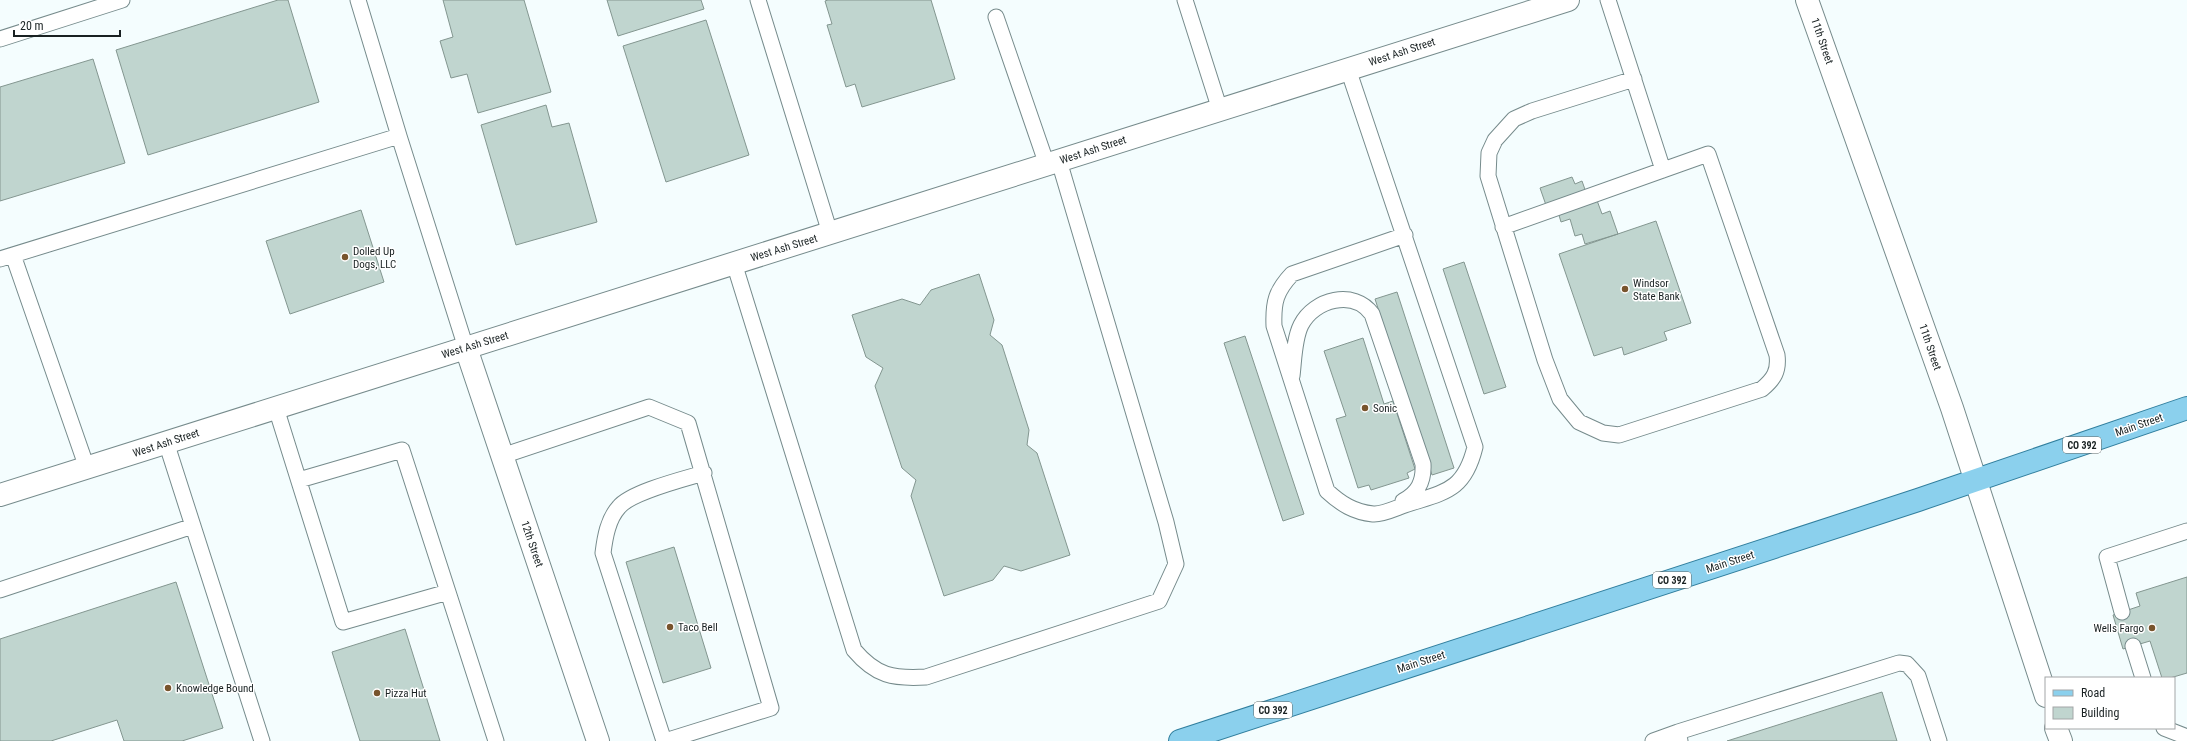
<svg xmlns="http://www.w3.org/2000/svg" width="2187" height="741" viewBox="0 0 2187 741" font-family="'Roboto Condensed',sans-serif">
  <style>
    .building { fill: #c0d5cf; stroke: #839690 }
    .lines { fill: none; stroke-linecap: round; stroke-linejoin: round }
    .lane-casing { stroke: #768b8c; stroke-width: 17 }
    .street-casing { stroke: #768b8c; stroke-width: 24 }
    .secondary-casing { stroke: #768b8c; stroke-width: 24 }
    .primary-casing { stroke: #317f9e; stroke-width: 24 }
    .lane { stroke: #fff; stroke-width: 15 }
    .street { stroke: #fff; stroke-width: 22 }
    .secondary { stroke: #fff; stroke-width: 22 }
    .primary { stroke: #8bd0ed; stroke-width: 22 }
    .poi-dot { fill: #78542d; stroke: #fff; stroke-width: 1.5 }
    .labels { text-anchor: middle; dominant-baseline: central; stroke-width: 3; stroke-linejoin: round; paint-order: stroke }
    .shield { fill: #fff; stroke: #5e6464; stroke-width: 1 }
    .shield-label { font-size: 10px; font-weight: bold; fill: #192122 }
    .street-label { font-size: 11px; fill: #192122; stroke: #fff }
    .poi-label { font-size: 11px; fill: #192122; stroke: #fff; text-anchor: start }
  </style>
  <rect width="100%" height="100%" fill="#f4fdfe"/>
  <path class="building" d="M278,0H288L319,102L148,155L116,50Z
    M443,0H524L551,92L478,113L467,74L451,78L440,41L453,37Z
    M607,0H701L704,9L618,36Z
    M828,0H931L955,79L862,107L855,84L846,87L827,25L832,24L825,1Z
    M706,20L749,155L666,182L623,46Z
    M93,59L125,163L0,201V87Z
    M546,105L552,127L569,123L597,222L516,245L481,125Z
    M1572,177L1575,184L1582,181L1588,198L1595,195L1602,214L1610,211L1618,234L1585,244L1582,234L1575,236L1570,219L1561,222L1556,205L1547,208L1540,188Z
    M361,210L384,282L290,314L266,241Z
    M1656,221L1691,323L1664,332L1667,340L1624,355L1622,347L1594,356L1559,254Z
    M1464,262L1506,387L1484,394L1443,269Z
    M979,274L994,320L990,335L1002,345L1029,430L1027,445L1037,453L1070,555L1021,571L1004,566L993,580L944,596L911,496L916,480L902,468L875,386L883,368L866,357L852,315L902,299L920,305L931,290Z
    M1397,292L1454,468L1432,475L1375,299Z
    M1245,336L1304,514L1283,521L1224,343Z
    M1363,338L1384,404L1393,401L1415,469L1407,473L1409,478L1371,490L1369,485L1358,488L1336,419L1346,416L1324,351Z
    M674,547L711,668L663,683L626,562Z
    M2187,577V673L2170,678H2162L2150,641L2123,649L2113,615L2140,606L2136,593Z
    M176,582L223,728L182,741H124L117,720L51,741H0V639Z
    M405,629L440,741H360L332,652Z
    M1882,692L1897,741H1727Z"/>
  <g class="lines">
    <defs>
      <path id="lane" d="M358,0L399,136
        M758,0L830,233
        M1185,0L1220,110
        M1608,0L1663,170L1708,154L1777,355C1779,371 1774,379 1762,389L1619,435L1603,433L1579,422L1560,399L1545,360L1488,176L1489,153L1495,140L1514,119L1532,111L1634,79
        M996,17L1047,165
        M0,39L122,0
        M1348,69L1475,447C1464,492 1444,492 1405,505C1396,508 1382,515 1373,514C1354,512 1341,504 1327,491L1274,326C1273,302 1276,291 1292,274L1405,235
        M1503,227L1663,170
        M13,255L87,468
        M0,259L399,136L466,348
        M734,263L854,650C876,676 893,679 926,677L1159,601L1176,564L1166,522L1059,161
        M1292,376C1294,360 1294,339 1301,325C1314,299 1354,289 1372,314L1423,464C1424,482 1418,493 1403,501
        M276,408L343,622L448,592L496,741
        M166,442L262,741
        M502,456L649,407L688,423L771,708L665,741
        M299,480L402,450L448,592
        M0,590L193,526
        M2122,612L2107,557L2187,531
        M2133,646L2143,678
        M2164,728L2187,737
        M664,741L603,553C605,537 608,519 619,507C631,492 684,479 704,473
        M1653,741L1678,732
        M1680,741L1678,732L1899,663L1907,664L1918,676L1939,741"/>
      <path id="street" d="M466,348L598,741
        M0,495L1568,0"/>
      <path id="secondary" d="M1807,0L1952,408L2046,696
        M2056,728L2061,741"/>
      <path id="primary" d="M1180,741L1918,500L2187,408"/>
    </defs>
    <use href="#lane" class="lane-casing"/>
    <use href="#street" class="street-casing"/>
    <use href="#secondary" class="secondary-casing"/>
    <use href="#primary" class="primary-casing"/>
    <use href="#lane" class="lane"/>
    <use href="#street" class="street"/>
    <use href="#secondary" class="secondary"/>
    <use href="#primary" class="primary"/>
  </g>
  <g class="poi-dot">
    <circle cx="345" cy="257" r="4"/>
    <circle cx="1625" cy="289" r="4"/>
    <circle cx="1365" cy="408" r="4"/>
    <circle cx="670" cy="627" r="4"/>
    <circle cx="2152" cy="628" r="4"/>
    <circle cx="168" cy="688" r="4"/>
    <circle cx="377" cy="693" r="4"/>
  </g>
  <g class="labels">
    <g class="shield">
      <rect x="2063" y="437" width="38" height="16" rx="3"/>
      <rect x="1653" y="572" width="38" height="16" rx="3"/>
      <rect x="1254" y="702" width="38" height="16" rx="3"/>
    </g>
    <g class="shield-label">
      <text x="2082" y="445">CO 392</text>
      <text x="1672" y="580">CO 392</text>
      <text x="1273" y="710">CO 392</text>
    </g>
    <g class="street-label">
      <text transform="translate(1822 41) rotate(71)">11th Street</text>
      <text transform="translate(1402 52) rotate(-18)">West Ash Street</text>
      <text transform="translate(1093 150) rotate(-18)">West Ash Street</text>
      <text transform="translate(784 248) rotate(-17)">West Ash Street</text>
      <text transform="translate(475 345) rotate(-17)">West Ash Street</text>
      <text transform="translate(1930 347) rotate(71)">11th Street</text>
      <text transform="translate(2139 425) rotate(-19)">Main Street</text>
      <text transform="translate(166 443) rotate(-18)">West Ash Street</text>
      <text transform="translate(532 544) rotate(71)">12th Street</text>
      <text transform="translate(1730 562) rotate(-18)">Main Street</text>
      <text transform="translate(1421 662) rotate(-18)">Main Street</text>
    </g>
    <g class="poi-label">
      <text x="353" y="251">Dolled Up<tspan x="353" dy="13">Dogs, LLC</tspan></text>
      <text x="1633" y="283">Windsor<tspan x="1633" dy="13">State Bank</tspan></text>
      <text x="1373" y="408">Sonic</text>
      <text x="678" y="627">Taco Bell</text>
      <text x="2144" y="628" text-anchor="end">Wells Fargo</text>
      <text x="176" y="688">Knowledge Bound</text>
      <text x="385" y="693">Pizza Hut</text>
    </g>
  </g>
  <rect x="2045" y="677" width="130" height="52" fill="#ffffff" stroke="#a3a6a7"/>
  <rect x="2053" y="690" width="20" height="6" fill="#8bd0ed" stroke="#a3a6a7"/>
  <text x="2081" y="697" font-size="12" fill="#192122">Road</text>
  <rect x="2053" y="707" width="20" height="12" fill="#c0d5cf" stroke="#a3a6a7"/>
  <text x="2081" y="717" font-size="12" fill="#192122">Building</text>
  <path d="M14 30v6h106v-6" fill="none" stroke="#192122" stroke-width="2"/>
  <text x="20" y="30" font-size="12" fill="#192122" stroke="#ffffff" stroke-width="3" paint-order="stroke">20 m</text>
</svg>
